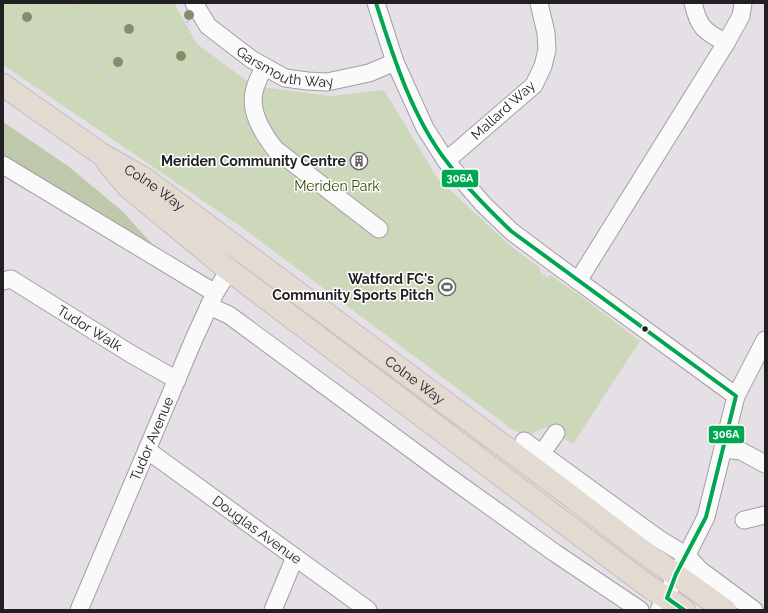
<svg xmlns="http://www.w3.org/2000/svg" width="768" height="613" viewBox="0 0 768 613" font-family="Raleway,sans-serif">
  <style>
    .green { fill: #cdd8bb }
    .forest { fill: #bec9ab }
    .lines { fill: none; stroke-linecap: round; stroke-linejoin: round }
    .minor-casing { stroke: #a19fa2; stroke-width: 19 }
    .highway-casing { stroke: #c1bfc1; stroke-width: 24 }
    .path { stroke: #cfcdcf; stroke-width: 2.5; stroke-dasharray: 3 3; stroke-linecap: butt }
    .minor { stroke: #fbfafb; stroke-width: 17 }
    .highway { stroke: #e3dad2; stroke-width: 22 }
    .bus-1-casing { stroke: #fff; stroke-width: 7 }
    .bus-1 { stroke: #00a651; stroke-width: 4 }
    .tree { fill: #848e6a }
    .bus-dot { fill: #222023; stroke: #fff; stroke-width: 1.5 }
    .labels { text-anchor: middle; dominant-baseline: central; stroke-width: 3; stroke-linejoin: round; paint-order: stroke }
    .street-label { font-size: 14px; fill: #222023; stroke: #fff }
    .poi-label { font-size: 14px; font-weight: bold; fill: #222023; stroke: #fff; text-anchor: end }
    .park-label { font-size: 14px; fill: #354a06; stroke: #fff }
    .line-badge { stroke: #fff; stroke-width: 1.5 }
    .badge-label { font-size: 11px; text-anchor: middle; font-weight: bold; fill: #fff }
  </style>
  <rect width="100%" height="100%" fill="#e4e0e5"/>
  <path class="green" d="M3,3H174L197,44L254,86L331,96L384,90L438,179L512,247L539,267L543,279L550,275L582,297L640,341L573,444L546,427L526,436L509,427L240,226L3,65Z"/>
  <path class="forest" d="M3,122L68,166L122,211L154,246L3,157Z"/>
  <g class="lines">
    <defs>
      <g id="minor">
        <path id="s1" d="M194,3L208,26L251,59L285,78L307,81L327,82L369,73L395,62"/>
        <path d="M376,3L395,62L425,128L446,161L483,204L511,231L551,261L736,396"/>
        <path d="M693,3C699,28 704,31 726,43"/>
        <path d="M264,67C261,74 257,81 255,88C248,110 262,132 275,149L379,229"/>
        <path d="M446,161L534,85L543,66L547,50L546,33L539,3"/>
        <path d="M3,165L215,293"/>
        <path id="s2" d="M3,281L11,279L131,354L177,380"/>
        <path d="M578,281L726,43L741,16L743,3"/>
        <path d="M209,306L229,315L442,472L555,553L640,610"/>
        <path d="M524,441L659,539L687,556L700,570L754,610"/>
        <path d="M723,449L741,451L765,464"/>
        <path id="s3" d="M147,450L368,610"/>
        <path d="M542,453L556,433"/>
        <path d="M744,520L765,515"/>
        <path id="s4" d="M79,610L194,339L215,293L229,270"/>
        <path d="M273,610L295,557"/>
        <path d="M659,610L706,517L736,396L765,340"/>
      </g>
      <g id="highway">
        <path id="s5" d="M3,85L101,154L145,179L560,488L642,551L725,610"/>
        <path d="M108,163L128,187L229,270L641,581L684,610"/>
      </g>
    </defs>
    <use href="#minor" class="minor-casing"/>
    <use href="#highway" class="highway-casing"/>
    <path class="path" d="M69,3L84,13L87,20L90,51L96,65L111,78L155,92L193,115L228,159L310,224L357,287L463,365L505,370
      M188,20L185,33L199,58L193,115
      M511,428L509,427L505,372L506,344L545,274"/>
    <use href="#minor" class="minor"/>
    <use href="#highway" class="highway"/>
    <defs>
      <path id="bus-1" d="M376,3C393,56 412,117 447,162C466,187 488,209 511,231L736,396L706,517L676,574L667,598L684,610"/>
    </defs>
    <use href="#bus-1" class="bus-1-casing"/>
    <use href="#bus-1" class="bus-1"/>
  </g>
  <g class="tree">
    <circle cx="189" cy="15" r="5"/>
    <circle cx="27" cy="17" r="5"/>
    <circle cx="129" cy="29" r="5"/>
    <circle cx="181" cy="56" r="5"/>
    <circle cx="118" cy="62" r="5"/>
  </g>
  <defs>
    <symbol id="building-ring" viewBox="-11 -11 22 22"><circle r="9.5" fill="#fff" stroke="#666367" stroke-width="1.5"/><path d="M-4-6H4V6H1V3H-1V6H-4ZM-2.5-4.3h1.7v1.8h-1.7ZM.8-4.3h1.7v1.8H.8ZM-2.5-1h1.7V.8h-1.7ZM.8-1h1.7V.8H.8Z" fill="#666367"/></symbol>
    <symbol id="stadium-ring" viewBox="-11 -11 22 22"><circle r="9.5" fill="#fff" stroke="#666367" stroke-width="1.5"/><path d="M0-5a6.5 5 0 1 0 0 10a6.5 5 0 1 0 0-10ZM-3.5-1.8h7v3.6h-7Z" fill="#666367"/></symbol>
  </defs>
  <g fill-rule="evenodd">
    <use href="#building-ring" x="349" y="151" width="20" height="20"/>
    <use href="#stadium-ring" x="437" y="277" width="20" height="20"/>
  </g>
  <circle class="bus-dot" cx="645" cy="329" r="3.5"/>
  <g class="labels">
    <g class="street-label">
      <text stroke="none"><textPath href="#s1" startOffset="117">Garsmouth Way</textPath></text>
      <text transform="translate(503 110) rotate(-42)">Mallard Way</text>
      <text stroke="none"><textPath href="#s5" startOffset="183">Colne Way</textPath></text>
      <text stroke="none"><textPath href="#s2" startOffset="101">Tudor Walk</textPath></text>
      <text stroke="none"><textPath href="#s5" startOffset="507">Colne Way</textPath></text>
      <text stroke="none"><textPath href="#s4" startOffset="186">Tudor Avenue</textPath></text>
      <text stroke="none"><textPath href="#s3" startOffset="136">Douglas Avenue</textPath></text>
    </g>
    <g class="poi-label">
      <text x="346" y="161">Meriden Community Centre</text>
      <text x="434" y="279">Watford FC's<tspan x="434" dy="16">Community Sports Pitch</tspan></text>
    </g>
    <g class="park-label">
      <text x="337" y="186">Meriden Park</text>
    </g>
  </g>
  <g class="line-badge">
    <rect x="441" y="169" width="38" height="19" rx="4" fill="#00a651"/>
    <rect x="708" y="425" width="37" height="19" rx="4" fill="#00a651"/>
  </g>
  <g class="badge-label">
    <text x="460" y="182">306A</text>
    <text x="726" y="438">306A</text>
  </g>
  <rect width="768" height="613" fill="none" stroke="#222023" stroke-width="8"/>
</svg>
